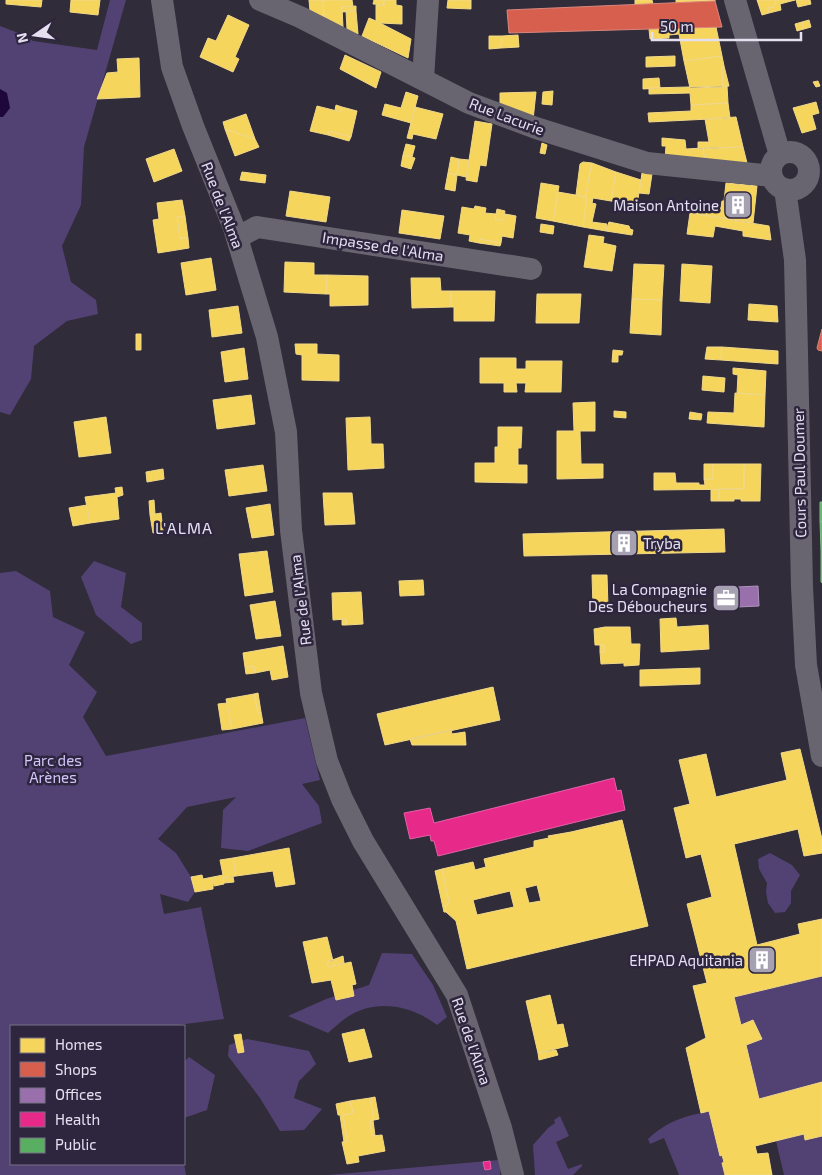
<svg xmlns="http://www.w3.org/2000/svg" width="822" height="1175" viewBox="0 0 822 1175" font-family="'Exo 2',sans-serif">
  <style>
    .green { fill: #524273 }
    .water { fill: #1e073a }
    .homes { fill: #f6d55c; stroke: #f1d888; fill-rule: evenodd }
    .shops { fill: #d6604d; stroke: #da867e }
    .offices { fill: #9970ab; stroke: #b092c0 }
    .health { fill: #e7298a; stroke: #e660a9 }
    .public { fill: #5aae61; stroke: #83bd8c }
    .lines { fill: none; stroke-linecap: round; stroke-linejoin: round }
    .minor { stroke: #686570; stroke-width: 22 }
    .labels { text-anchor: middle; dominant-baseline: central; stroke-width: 5; stroke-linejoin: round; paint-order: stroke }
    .street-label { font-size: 15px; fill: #e4e0f0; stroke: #2e263f }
    .poi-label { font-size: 15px; fill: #e4e0f0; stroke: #2e263f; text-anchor: end }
    .park-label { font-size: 15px; fill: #d4c5fb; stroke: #2e263f }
    .neighbourhood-label { font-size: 16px; letter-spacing: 1px; fill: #e4e0f0; stroke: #2e263f }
  </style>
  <rect width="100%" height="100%" fill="#302c39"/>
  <path class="green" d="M110,0H126L84,147L81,205L62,246L71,282L96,300L98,314L67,321L34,346L31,379L10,415L0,412V26L21,34L33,41L97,50Z
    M94,561L126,573L121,607L142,623V640L131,644L96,615L81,577Z
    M16,571L50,591L53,617L85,632L69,665L97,692L83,717L106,756L305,718L320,780L302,784L319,806L322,823L248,851L221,848L223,810L236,797L187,807L158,839L176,853L191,877L195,892L188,902L160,894L164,914L201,907L224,1019L170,1026H11V1164H184L186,1175H0V573Z
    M770,853L792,865L800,875L791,891V903L785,912L775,913L768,903L766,892L767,883L759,869L758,859Z
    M382,953L412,954L433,985L447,1017L437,1025C411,1005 375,998 346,1018C340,1022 334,1028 328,1033L288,1016L326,999L369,985Z
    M822,976V1082L759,1099L746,1045L762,1039L741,1025L734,997Z
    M247,1039L309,1051L316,1064L299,1081L294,1098L322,1109L304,1130L280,1131L260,1098L228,1056L229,1045Z
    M189,1057L215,1075L207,1110L184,1118V1062Z
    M709,1111L720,1155H722L724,1162L722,1163L725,1175H679L664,1138L650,1144L648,1139C669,1120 683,1117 709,1111Z
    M560,1116L569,1136L556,1142L568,1169L582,1164V1166L573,1175H535L533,1145L548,1128L555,1123L554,1120Z
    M804,1134L805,1140L822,1136V1175H784L776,1141Z
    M499,1160L501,1168L500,1175H328Z"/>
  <path class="water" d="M0,89L7,93L10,108L3,117H0Z"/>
  <path class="homes" d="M6,0H42L41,7L6,4Z
    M71,0H100L98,15L70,12Z
    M309,0H323L324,17L310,11Z
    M323,0H352L353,6L342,7L343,27L324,17Z
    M374,0H384V5L373,4Z
    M384,0H396V5L402,6V24L380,23L411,39L408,58L362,36L369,18L376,21V5H384Z
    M448,0H471V9L447,8Z
    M635,0H652L653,4L635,5Z
    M676,0H715V1L676,3Z
    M757,0H775L776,4L773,5L774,7L768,8L769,13L762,15Z
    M775,0H795L780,4L781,10L769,13L768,8L774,7L773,5L776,4Z
    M796,0H810L811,4L798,7Z
    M356,6V11L342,12V7Z
    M346,11H356L358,34L347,29Z
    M228,15L249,25L235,57L239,59L233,72L200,57L208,38L216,41Z
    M809,20L811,27L804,29L802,22Z
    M802,22L804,29L797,31L795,24Z
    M716,27L722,56L684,61L679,34L669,35V38L650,39L649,29Z
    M518,35L519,47L501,48L502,36Z
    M489,36H502L501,48L489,49Z
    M345,55L381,72L376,88L340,69Z
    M675,56V66L646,67V57Z
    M722,56L724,66L722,67L723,87L690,88L684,61Z
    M139,58L140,97L97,99L107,73L118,72L117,59Z
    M724,66L729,86L723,87L722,67Z
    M659,78L660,88L643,89V79Z
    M818,81L820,86L816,87L813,82Z
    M727,86L728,103L691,105L690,93L649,94V88Z
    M553,91L552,105L542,104L543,92Z
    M406,92L418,96L411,123L382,115L385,104L401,108Z
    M536,92L533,120L500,107V93Z
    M816,102L819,113L812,115L816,129L802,133L793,108Z
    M728,103L730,118L649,122L648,113L691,111V105Z
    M336,105L342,107L341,112L335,110Z
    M317,106L341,112L342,107L357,111L351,137L329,131L328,135L310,131Z
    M415,107L443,114L436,139L413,134L412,139L407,138Z
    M246,114L255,139L225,129L223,122Z
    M736,117L743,147L698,149V142H709L705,119Z
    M475,121L492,124L486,166L480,165L477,182L466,180Z
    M225,129L255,139L259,147L235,156Z
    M329,131L351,137L349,141L328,135Z
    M662,138L685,140L686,149L703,148L705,163L665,159L666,146H662Z
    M542,143L547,145L545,154L540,153Z
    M406,144L415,146L412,157L403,155Z
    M743,147L748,167L705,163L703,148Z
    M174,149L182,171L154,182L146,159Z
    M403,155L415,158L411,169L401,166Z
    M451,157L459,159L457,175L448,173Z
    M459,159L469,160L466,177L457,175Z
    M583,162L592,163L585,197L576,195L580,164Z
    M592,163L616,172L611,201L593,198L592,203L596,204L592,222L607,224L606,231L583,227L587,197H585Z
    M242,172L266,175L265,183L240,180Z
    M616,172L641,180L637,205L611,201Z
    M448,173L457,175L455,191L445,189Z
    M642,173L652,174L649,194L639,193Z
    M541,183L559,186L553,221L536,218Z
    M726,183L757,186L753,223L690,213V208L720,211L722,201H724Z
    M290,191L330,197L326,222L286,216Z
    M558,192L587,197L583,227L553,221Z
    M182,200L185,216L177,217L180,238H188L189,248L158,253L153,220L159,219L157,203Z
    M475,206L486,208L485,213L496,214L495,219L503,220L505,214L516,216L513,238L502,236L501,243L480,239L479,243L469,241L470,235L458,233L462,207L474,209Z
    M497,209L505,211L503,220L495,219Z
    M402,210L444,216L440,239L399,233Z
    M690,213L769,226L771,240L743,236V231L715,226L713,237L687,234Z
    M185,216L188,238H180L177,217Z
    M609,222L629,226L630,229L633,230L632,235L606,231Z
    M541,224L554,226L553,234L540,232Z
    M589,235L604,237L603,243L616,246L612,271L584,267Z
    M480,239L501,243L500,246L479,243Z
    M211,258L216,290L186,295L181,263Z
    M285,262L314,263V275H327L326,294L284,292Z
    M634,264L664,265L662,300L632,299Z
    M682,264L712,266L710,303L680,301Z
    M327,275L368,276V305L330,306V294H326Z
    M411,278H440L441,291H451V307L412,308Z
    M451,291H495L494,321H454V307H451Z
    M537,294H581L579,323H536Z
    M632,299L662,300L661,335L630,333Z
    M749,304L777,306L778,322L748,320Z
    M238,306L242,333L212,337L209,310Z
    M136,334H141V350H136Z
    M295,344H317V354L339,355V381L302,380V355L296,354Z
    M707,347H722L721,360L705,359Z
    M722,347L778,351V364L721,360Z
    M244,348L248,379L225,382L221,352Z
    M613,350L623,351L622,355H618V362H612Z
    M480,358H516V369H526V361H562L561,392H525L526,383H516L517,392H504V383H480Z
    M733,368L766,371L765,395L737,393L738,375L733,374Z
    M703,376L725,378L724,392L702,390Z
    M735,393L765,395L764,427L707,423L708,412L734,413Z
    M251,395L255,424L217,429L213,400Z
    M595,402V431H580L581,464H603V478L557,479V431H574L573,403Z
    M614,411L626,412V418L614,417Z
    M690,412L702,414L701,420L689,419Z
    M106,417L111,453L79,457L74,422Z
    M370,417L371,444H383L384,468L348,470L346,418Z
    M498,427H522L521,448H518V465H527V483L475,482V463H495V447H498Z
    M704,464H713V479H704Z
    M713,464H744V489L654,490V473H675L676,483H699V485H705L704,479H713Z
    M744,464H761L760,501H741V499H734V501H719V489H744Z
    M263,465L267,491L229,496L225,470Z
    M163,469L164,479L147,482L146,472Z
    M122,487L123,495L117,497L119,519L90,523L85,497L116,493L115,488Z
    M719,489V501H711V490Z
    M323,493H352L355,524L325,525Z
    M154,500L155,514L150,515L149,501Z
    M270,504L274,535L252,538L246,508Z
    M87,505L90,523L73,526L69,508Z
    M161,513L163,531L153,533L150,515Z
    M724,529L725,552L524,556L523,534Z
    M267,551L273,592L245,596L239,554Z
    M592,575H607L608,607H593Z
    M423,580L424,595L400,596L399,581Z
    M361,592L363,624L346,625V619L333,620L332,593Z
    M275,601L281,636L256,639L250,605Z
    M676,618L677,627L708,625L709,649L661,652L660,619Z
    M342,619H346V625H342Z
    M605,627H630L631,644H640L639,665L624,666V663L601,664L600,652H604V645H595L594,629Z
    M600,645H604V652H600Z
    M283,646L288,677L272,680L270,670L255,673L254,666L245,667L243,653Z
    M254,666L255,673L246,674L245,667Z
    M700,668V684L640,686V670Z
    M493,687L500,720L385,745L377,714Z
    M258,693L261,712L258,713L254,694Z
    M254,694L258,713L261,712L263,723L232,729L226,699Z
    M227,703L232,729L222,730L218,704Z
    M451,730L452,734L465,732L466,745H412L410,739Z
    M800,749L822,839V853L804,856L798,829L734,844L757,945L800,934L798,924L822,919V976L734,997L741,1025L753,1020L762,1039L746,1045L759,1099L822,1082V1136L805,1140L804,1134L755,1146L757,1154L768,1153L772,1175H725L722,1163L724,1162L722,1155L720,1156L709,1111L701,1113L686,1048L706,1038L693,986L707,983L687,904L712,897L701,854L686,858L674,808L690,804L679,760L706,754L716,797L787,780L781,753Z
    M622,820L648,926L467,969L456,921L446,912L445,907L449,902L442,869L473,862L475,870L486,867L484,859L534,847V841L549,838L548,836L571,832ZM537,885L541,901L529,903L525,888ZM510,891L514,907L477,915L473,900Z
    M289,848L295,884L276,887L273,871L236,876L233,858Z
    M233,858L236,876L223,878L224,884L214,886L213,877L223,875L220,860Z
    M442,869L449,902L445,907L446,912H444L435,871Z
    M202,875L203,879L213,877V889L195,892L191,877Z
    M233,877L234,882L224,883L223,878Z
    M327,937L333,961L327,962L328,967L351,962L356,984L352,985L354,996L336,1000L331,980L312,983L303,942Z
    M343,956L344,963L328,967L327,962Z
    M550,995L557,1025L563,1024L568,1046L538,1053L526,1001Z
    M364,1029L372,1057L349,1062L342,1034Z
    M241,1034L244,1052L238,1053L234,1035Z
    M556,1050L558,1055L539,1060L538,1053Z
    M375,1097L379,1119L374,1120L370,1098Z
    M370,1098L374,1120L370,1121L372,1136L382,1135L385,1151L358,1156L359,1162L347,1164L342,1142L348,1141L343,1115L353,1113L350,1101Z
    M350,1101L353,1113L343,1115L348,1141L344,1142L340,1115H338L336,1104Z
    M373,1120L375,1136H372L370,1121Z"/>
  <path class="shops" d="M715,1L722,27L509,33L507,10Z
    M822,329V351L818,350L817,348Z"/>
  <path class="offices" d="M758,586L759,606L717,608L716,588Z"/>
  <path class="health" d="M614,778L617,791L621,790L625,810L438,856L434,841H431L430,835L410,839L404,813L430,808L434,823Z
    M490,1161L491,1169L485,1170L483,1162Z"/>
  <path class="public" d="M820,502H822V522L820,521Z
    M820,521L822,522V550H821Z
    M821,550H822V583L821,582Z"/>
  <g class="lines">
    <path class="minor" d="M162,0L172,67L193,126L234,228L267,337L286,432L291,530L311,693L327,761L342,799L363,841L457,995L501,1128L513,1175
      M260,0L300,17L469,103L536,128L647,163L772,176
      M735,0L780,155
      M423,79L428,0
      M771 171a19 19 0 1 1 38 0a19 19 0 1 1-38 0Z
      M785,189L795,260L802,587L806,665L822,756
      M237,238L257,227L531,269"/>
  </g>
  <defs>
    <symbol id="building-square" viewBox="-11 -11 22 22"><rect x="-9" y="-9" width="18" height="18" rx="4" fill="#a5a1b0" stroke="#2e263f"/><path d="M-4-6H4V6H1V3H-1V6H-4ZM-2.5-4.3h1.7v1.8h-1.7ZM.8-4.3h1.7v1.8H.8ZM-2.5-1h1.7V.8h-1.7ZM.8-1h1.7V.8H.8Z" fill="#fff"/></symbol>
    <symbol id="office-square" viewBox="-11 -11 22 22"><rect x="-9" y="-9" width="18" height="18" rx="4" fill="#a5a1b0" stroke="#2e263f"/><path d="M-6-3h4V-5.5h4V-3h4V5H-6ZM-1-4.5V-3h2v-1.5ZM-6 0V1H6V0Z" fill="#fff"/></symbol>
  </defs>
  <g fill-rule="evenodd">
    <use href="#building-square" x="722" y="189" width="32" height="32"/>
    <use href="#building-square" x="608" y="527" width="32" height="32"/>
    <use href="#office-square" x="710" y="582" width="32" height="32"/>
    <use href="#building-square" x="746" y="944" width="32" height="32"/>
  </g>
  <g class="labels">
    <g class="street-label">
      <text transform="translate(507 116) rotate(21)">Rue Lacurie</text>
      <text transform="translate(223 205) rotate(69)">Rue de l'Alma</text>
      <text transform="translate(383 246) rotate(9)">Impasse de l'Alma</text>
      <text transform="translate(799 473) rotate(-91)">Cours Paul Doumer</text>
      <text transform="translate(300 600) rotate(-97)">Rue de l'Alma</text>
      <text transform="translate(472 1041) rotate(71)">Rue de l'Alma</text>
    </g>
    <g class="poi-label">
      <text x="719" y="205">Maison Antoine</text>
      <text x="643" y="543" text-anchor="start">Tryba</text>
      <text x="707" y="589">La Compagnie<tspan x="707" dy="17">Des Déboucheurs</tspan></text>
      <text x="743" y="960">EHPAD Aquitania</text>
    </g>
    <g class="park-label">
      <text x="53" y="760">Parc des<tspan x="53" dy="17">Arènes</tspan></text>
    </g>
    <g class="neighbourhood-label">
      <text x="184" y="527">L'ALMA</text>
    </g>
  </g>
  <rect x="10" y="1025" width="175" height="140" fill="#2e263f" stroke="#777086"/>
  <rect x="20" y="1038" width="25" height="15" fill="#f6d55c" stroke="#777086"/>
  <text x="55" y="1050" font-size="15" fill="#e4e0f0">Homes</text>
  <rect x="20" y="1062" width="25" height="15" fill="#d6604d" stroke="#777086"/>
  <text x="55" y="1075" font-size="15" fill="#e4e0f0">Shops</text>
  <rect x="20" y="1088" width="25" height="15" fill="#9970ab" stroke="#777086"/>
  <text x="55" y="1100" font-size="15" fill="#e4e0f0">Offices</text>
  <rect x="20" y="1112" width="25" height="15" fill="#e7298a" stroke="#777086"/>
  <text x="55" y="1125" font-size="15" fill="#e4e0f0">Health</text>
  <rect x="20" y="1138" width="25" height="15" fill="#5aae61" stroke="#777086"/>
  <text x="55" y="1150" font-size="15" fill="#e4e0f0">Public</text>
  <g transform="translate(35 35) rotate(257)" stroke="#2e263f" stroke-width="4" paint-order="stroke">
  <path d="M0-4L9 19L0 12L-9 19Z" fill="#e4e0f0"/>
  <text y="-8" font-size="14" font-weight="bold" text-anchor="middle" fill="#e4e0f0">N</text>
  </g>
  <path d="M652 32v8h149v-8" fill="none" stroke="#e4e0f0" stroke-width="2.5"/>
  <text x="660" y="32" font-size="15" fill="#e4e0f0" stroke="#2e263f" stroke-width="4" paint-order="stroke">50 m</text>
</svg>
